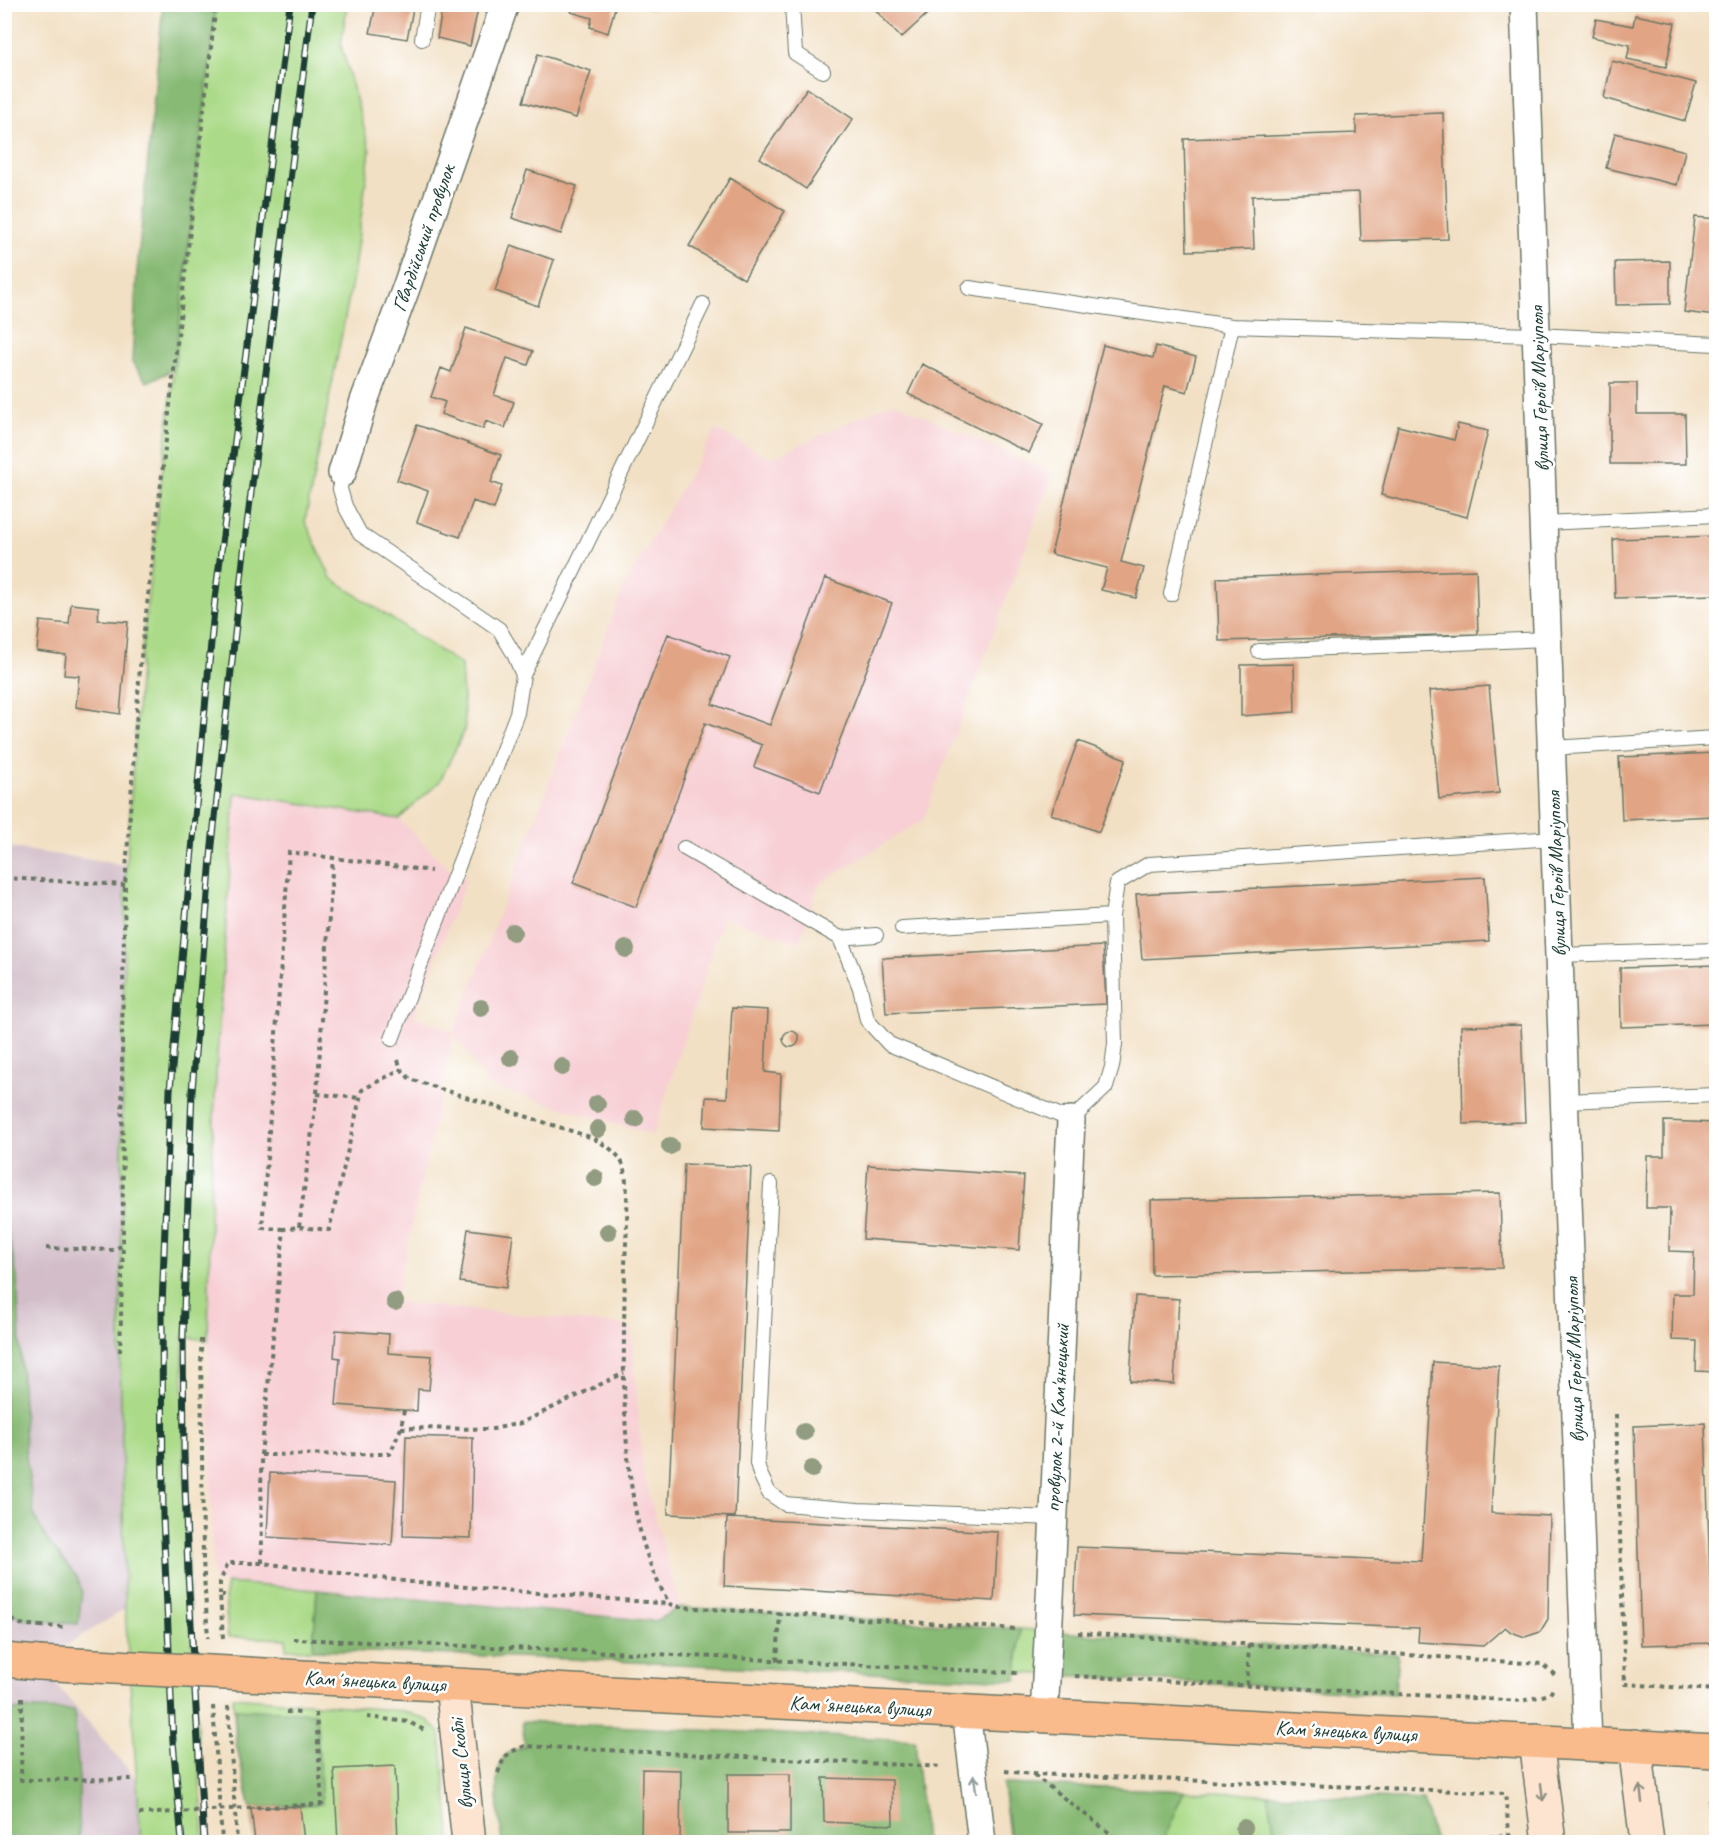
<svg xmlns="http://www.w3.org/2000/svg" width="1721" height="1847" viewBox="0 0 1721 1847" font-family="Caveat,sans-serif">
  <style>
    .built { fill: #f7cfd4 }
    .industrial { fill: #d2bdc8 }
    .green { fill: #abda88; stroke: #658c5e; stroke-width: 1.5 }
    .forest { fill: #88ba74; stroke: #547c54; stroke-width: 1.5 }
    .building { fill: #e1a484 }
    .lines { fill: none; stroke-linecap: round; stroke-linejoin: round }
    .lane-casing { stroke: #697666; stroke-width: 16 }
    .street-casing { stroke: #697666; stroke-width: 30 }
    .secondary-casing { stroke: #697666; stroke-width: 36 }
    .primary-casing { stroke: #697666; stroke-width: 36 }
    .path { stroke: #697666; stroke-width: 4; stroke-dasharray: 4.5 4.5; stroke-linecap: butt }
    .lane { stroke: #fff; stroke-width: 14 }
    .street { stroke: #fff; stroke-width: 27 }
    .secondary { stroke: #fde4d1; stroke-width: 33 }
    .primary { stroke: #fabb8c; stroke-width: 33 }
    .rail-casing { stroke: #1f3d34; stroke-width: 7 }
    .rail { stroke: #fff; stroke-width: 4.5; stroke-dasharray: 14; stroke-linecap: butt }
    .primary-bridge-casing { stroke: #697666; stroke-width: 36; stroke-linecap: butt }
    .path-bridge { stroke: #697666; stroke-width: 4; stroke-dasharray: 4.5 4.5; stroke-linecap: butt }
    .primary-bridge { stroke: #fabb8c; stroke-width: 33 }
    .tree { fill: #919c80 }
    .oneway { stroke: #8f9e9a }
    .oneway2 { stroke: #8e9082 }
    .labels { text-anchor: middle; dominant-baseline: central; stroke-width: 5; stroke-linejoin: round; paint-order: stroke }
    .street-label { font-size: 21px; fill: #1f3d34; stroke: #fff }
  </style>
  <rect width="100%" height="100%" fill="#fff"/>
  <filter id="ink" filterUnits="userSpaceOnUse"><feTurbulence type="fractalNoise" baseFrequency=".0167" numOctaves="2"/><feDisplacementMap in="SourceGraphic" scale="12" xChannelSelector="R" yChannelSelector="G"/><feConvolveMatrix kernelMatrix="1 2 1 2 8 2 1 2 1" color-interpolation-filters="sRGB"/></filter>
  <filter id="wash" filterUnits="userSpaceOnUse"><feTurbulence type="fractalNoise" baseFrequency=".008" numOctaves="4" result="noise"/><feDisplacementMap in="SourceGraphic" scale="24" xChannelSelector="R" yChannelSelector="G"/><feGaussianBlur stdDeviation="1.35" result="paint"/><feColorMatrix in="noise" values="0 0 0 0 0 0 0 0 0 0 0 0 0 0 0 0 0 1.4 0 .05"/><feComposite in="paint" operator="in"/></filter>
  <g filter="url(#wash)">
    <rect width="100%" height="100%" fill="#f2e0c4"/>
    <path class="built" d="M893,402L1053,474L923,820L819,884L799,943L723,917L653,1135L489,1086L454,1033L395,1302L631,1326L643,1473L680,1607L655,1621L213,1582L208,1340L211,1179L217,1056L235,792L399,819L454,874L467,877L414,1016L454,1032L625,584L716,430L771,458Z"/>
    <path class="industrial" d="M5,847L126,865L122,1037L123,1245L120,1351L125,1609L38,1663L136,1779L141,1842H5L4,1677L29,1663L4,1639Z"/>
    <path class="green" d="M216,5H347L341,45L370,150L353,277L305,521L331,578L461,665L465,729L440,781L399,819L235,793L217,1056L211,1179L208,1340L183,1337L184,1454L188,1574L204,1842H141L125,1609L120,1352L125,885L140,666Z
      M227,1583L317,1590L313,1650L286,1649V1639L228,1637L225,1595Z
      M1020,1629L1059,1632L1047,1674L1017,1673Z
      M233,1697L404,1711L429,1721L440,1733L451,1842H255L251,1808L236,1743Z
      M1003,1784L1423,1800L1435,1842H1010Z"/>
    <path class="forest" d="M163,5H216L174,370L147,382L132,362L137,271Z
      M4,1212L17,1277L25,1448L34,1515L47,1540L77,1577L82,1591L78,1624L21,1619L5,1608Z
      M317,1590L655,1621L680,1607L1020,1629L1017,1680L569,1659L313,1650Z
      M1059,1632L1398,1654L1395,1694L1056,1675Z
      M28,1709L74,1710L79,1780V1842H5V1711Z
      M235,1709L316,1713L322,1804L251,1808L236,1743Z
      M522,1722L915,1740L925,1842H503C500,1820 490,1776 504,1757C509,1751 518,1749 525,1746Z
      M1003,1784L1184,1791L1162,1842H1010Z
      M1268,1794L1423,1800L1435,1842H1276Z"/>
    <g id="blocks">
      <path class="building" d="M376,4H414L407,39L370,33Z
        M443,4H479L470,46L437,38Z
        M574,4H616L608,33L590,27L592,18L571,12Z
        M636,4H654L652,10Z
        M870,4H938L901,38Z
        M1635,15L1675,23L1666,67L1627,59L1630,45L1592,37L1596,19L1633,26Z
        M538,54L591,71L576,118L523,102Z
        M1612,61L1696,83L1685,121L1604,98Z
        M807,88L853,119L806,189L760,158Z
        M1443,113L1448,239L1361,241L1359,192L1252,196L1254,249L1187,251L1184,139L1356,133V116Z
        M1615,133L1685,151L1677,185L1606,168Z
        M527,170L577,186L561,234L512,218Z
        M730,178L785,211L744,279L689,246Z
        M1695,217L1716,219V316L1684,312Z
        M511,245L554,260L538,306L495,291Z
        M1670,261V304L1616,305L1615,262Z
        M466,328L533,351L528,365L507,358L494,395L514,402L505,428L486,421L483,429L441,414L445,402L431,397L441,368L451,372Z
        M1103,345L1153,358L1156,346L1196,357L1187,392L1165,386L1121,562L1144,568L1136,598L1101,590L1107,568L1051,554Z
        M922,364L1043,424L1029,453L908,394Z
        M1610,383H1637V414H1685L1686,464H1610Z
        M1458,424L1488,431L1467,517L1381,495L1398,426L1454,440Z
        M417,425L501,455L491,482L502,486L494,509L473,501L460,537L417,522L428,491L397,480Z
        M1716,536V595L1615,598L1613,539Z
        M1476,570L1478,634L1219,641L1217,578Z
        M825,578L892,603L820,792L754,767L762,745L705,723L636,907L573,883L668,634L730,657L712,704L770,725Z
        M71,604L99,607L98,620L128,622L120,714L76,707L79,676L64,675L66,655L37,651L40,621L69,624Z
        M1294,664L1295,712L1241,716V665Z
        M1489,686L1499,793L1439,799L1429,691Z
        M1078,741L1126,759L1099,832L1051,814Z
        M1716,753V816L1622,820L1619,757Z
        M1485,877L1489,941L1142,959L1136,894Z
        M1103,946L1106,1004L886,1013L882,958Z
        M1716,965V1024L1621,1027L1620,968Z
        M732,1008L768,1010L765,1072L781,1074L779,1131L704,1127L706,1097L727,1098Z
        M1521,1025L1525,1122L1463,1124L1461,1026Z
        M783 1039a8 8 0 1 1 16 0a8 8 0 1 1-16 0Z
        M1664,1121L1716,1123V1372L1696,1371L1697,1341L1672,1340L1673,1294H1693L1694,1252L1669,1251L1670,1208H1646L1647,1156H1664Z
        M684,1164L751,1167L735,1517L668,1514Z
        M868,1165L1024,1176L1019,1250L863,1239Z
        M1500,1193L1502,1268L1152,1275L1151,1200Z
        M468,1229L513,1235L506,1288L460,1282Z
        M1135,1296L1179,1299L1174,1384L1130,1381Z
        M336,1330L389,1334L388,1353L432,1356L429,1390L418,1389L417,1411L336,1405L340,1358L334,1357Z
        M1433,1362L1499,1366L1491,1513L1550,1516L1548,1619L1540,1632L1525,1637L1511,1632L1505,1627L1483,1646L1418,1642L1419,1628L1074,1615L1077,1547L1421,1561Z
        M1705,1423L1710,1576H1716V1643L1641,1645L1634,1426Z
        M406,1436L473,1438L471,1538L403,1536Z
        M270,1473L396,1480L392,1545L267,1537Z
        M727,1518L998,1532L994,1601L724,1586Z
        M395,1766L398,1842H338L334,1769Z
        M642,1769L681,1770L680,1842H641Z
        M728,1774H790V1833H728Z
        M823,1778L892,1780L893,1825L824,1822Z
        M300,1806L304,1842H255L251,1808Z"/>
    </g>
  </g>
  <g filter="url(#ink)">
    <use href="#blocks" fill-opacity="0" stroke="#697666" stroke-width="1.5"/>
    <g class="lines">
      <defs>
        <path id="lane" d="M792,4L795,53L823,71
          M422,39L428,4
          M969,288L1232,326L1537,335L1716,344
          M342,473L340,489L345,506L360,534L499,629L514,654L523,675L517,713L392,1039
          M1544,523L1716,515
          M1171,594L1232,326
          M1259,651L1548,639
          M523,675L703,304
          M1552,748L1716,738
          M684,848L840,938L876,935
          M902,928L1112,916L1117,883L1149,864L1555,838
          M840,938L860,988L867,1020L889,1044L1071,1120L1106,1087L1112,1067L1115,1044L1112,916
          M1559,955L1716,950
          M1565,1101L1716,1095
          M771,1184L757,1463L760,1474L769,1493L785,1504L858,1510L1053,1518"/>
        <path id="street" d="M1524,4L1588,1744
          M342,473L364,401L406,288L505,4
          M966,1712L982,1842
          M1044,1716C1055,1517 1062,1319 1071,1120"/>
        <path id="secondary" d="M452,1685L469,1842
          M1536,1741L1549,1842
          M1635,1746L1647,1842"/>
        <path id="primary" d="M4,1660L38,1663
          M284,1676L1716,1751"/>
      </defs>
      <use href="#lane" class="lane-casing"/>
      <use href="#street" class="street-casing"/>
      <use href="#secondary" class="secondary-casing"/>
      <use href="#primary" class="primary-casing"/>
      <path class="path" d="M4,878L125,885
        M398,1060L401,1069L410,1079L593,1138C606,1146 621,1153 624,1169C630,1198 626,1235 625,1265C624,1364 615,1519 670,1604L680,1607L1017,1629
        M317,1094L360,1098
        M299,1227L317,1094L333,857
        M284,1229L262,1228L289,852L431,871
        M46,1248L113,1250L123,1245L122,1037L125,885L140,666L216,4
        M201,1339L203,1560L208,1638
        M120,1352L123,1245
        M1616,1414L1625,1684L1716,1690
        M401,1428L493,1429L521,1423L624,1373
        M261,1455L390,1454L401,1428L404,1410
        M262,1563L261,1455L284,1229L299,1227L329,1230L362,1090L401,1069
        M220,1595V1582L228,1563H262L419,1583L670,1604
        M4,1615L19,1624L40,1626
        M1078,1633L1542,1664L1555,1675
        M223,1638L220,1595H225
        M293,1639L657,1654L1017,1673
        M777,1661L780,1613
        M1075,1676L1522,1701L1550,1694L1554,1687
        M1247,1685L1249,1644
        M22,1697L21,1780L136,1779
        M213,1706L222,1842
        M228,1706L237,1842
        M367,1717L409,1722L424,1730
        M1005,1771L1033,1774L1505,1793L1510,1842
        M498,1773C504,1755 507,1753 525,1746L943,1767
        M1034,1775L1121,1842
        M139,1814L322,1804L316,1713
        M1426,1842L1509,1835
        M1714,1842L1709,1802H1716"/>
      <use href="#lane" class="lane"/>
      <use href="#street" class="street"/>
      <use href="#secondary" class="secondary"/>
      <use href="#primary" class="primary"/>
      <defs>
        <path id="rail" d="M182,1842L173,1741L163,1517L162,1308L170,1090L215,599L290,4
          M204,1842L188,1574L184,1454L183,1336L192,1091L212,845L246,533L312,4"/>
      </defs>
      <use href="#rail" class="rail-casing"/>
      <use href="#rail" class="rail"/>
      <defs>
        <path id="primary-bridge" d="M38,1663L284,1676"/>
      </defs>
      <use href="#primary-bridge" class="primary-bridge-casing"/>
      <path class="path-bridge" d="M40,1626L64,1627
        M286,1712L301,1713"/>
      <use href="#primary-bridge" class="primary-bridge"/>
    </g>
    <g class="tree">
      <circle cx="513" cy="932" r="9"/>
      <circle cx="626" cy="949" r="9"/>
      <circle cx="481" cy="1008" r="9"/>
      <circle cx="511" cy="1058" r="9"/>
      <circle cx="562" cy="1067" r="9"/>
      <circle cx="597" cy="1104" r="9"/>
      <circle cx="635" cy="1119" r="9"/>
      <circle cx="598" cy="1129" r="9"/>
      <circle cx="670" cy="1146" r="9"/>
      <circle cx="595" cy="1178" r="9"/>
      <circle cx="608" cy="1232" r="9"/>
      <circle cx="395" cy="1302" r="9"/>
      <circle cx="804" cy="1432" r="9"/>
      <circle cx="812" cy="1469" r="9"/>
      <circle cx="1244" cy="1828" r="9"/>
    </g>
    <defs><path id="oneway-shaft" d="M-6 0H5M1.5-3L5.5 0L1.5 3" fill="none" stroke-width="1.6" stroke-linecap="round" stroke-linejoin="round" transform="scale(1.5)"/></defs>
    <use class="oneway" href="#oneway-shaft" transform="translate(975 1784) rotate(-97)"/>
    <g class="oneway2">
      <use href="#oneway-shaft" transform="translate(1542 1792) rotate(83)"/>
      <use href="#oneway-shaft" transform="translate(1641 1794) rotate(-97)"/>
    </g>
  </g>
  <g class="labels">
    <g class="street-label">
      <text transform="translate(423 238) rotate(-71)">Гвардійський провулок</text>
      <text transform="translate(1539 389) rotate(-92)">вулиця Героїв Маріуполя</text>
      <text transform="translate(1556 874) rotate(-92)">вулиця Героїв Маріуполя</text>
      <text transform="translate(1574 1360) rotate(-92)">вулиця Героїв Маріуполя</text>
      <text transform="translate(1057 1418) rotate(-87)">провулок 2-й Кам'янецький</text>
      <text transform="translate(375 1681) rotate(3)">Камʼянецька вулиця</text>
      <text transform="translate(860 1706) rotate(3)">Камʼянецька вулиця</text>
      <text transform="translate(1346 1731) rotate(3)">Камʼянецька вулиця</text>
      <text transform="translate(461 1764) rotate(-96)">вулиця Скоблі</text>
    </g>
  </g>
  <rect width="1721" height="1847" fill="none" stroke="#fff" stroke-width="24"/>
</svg>
